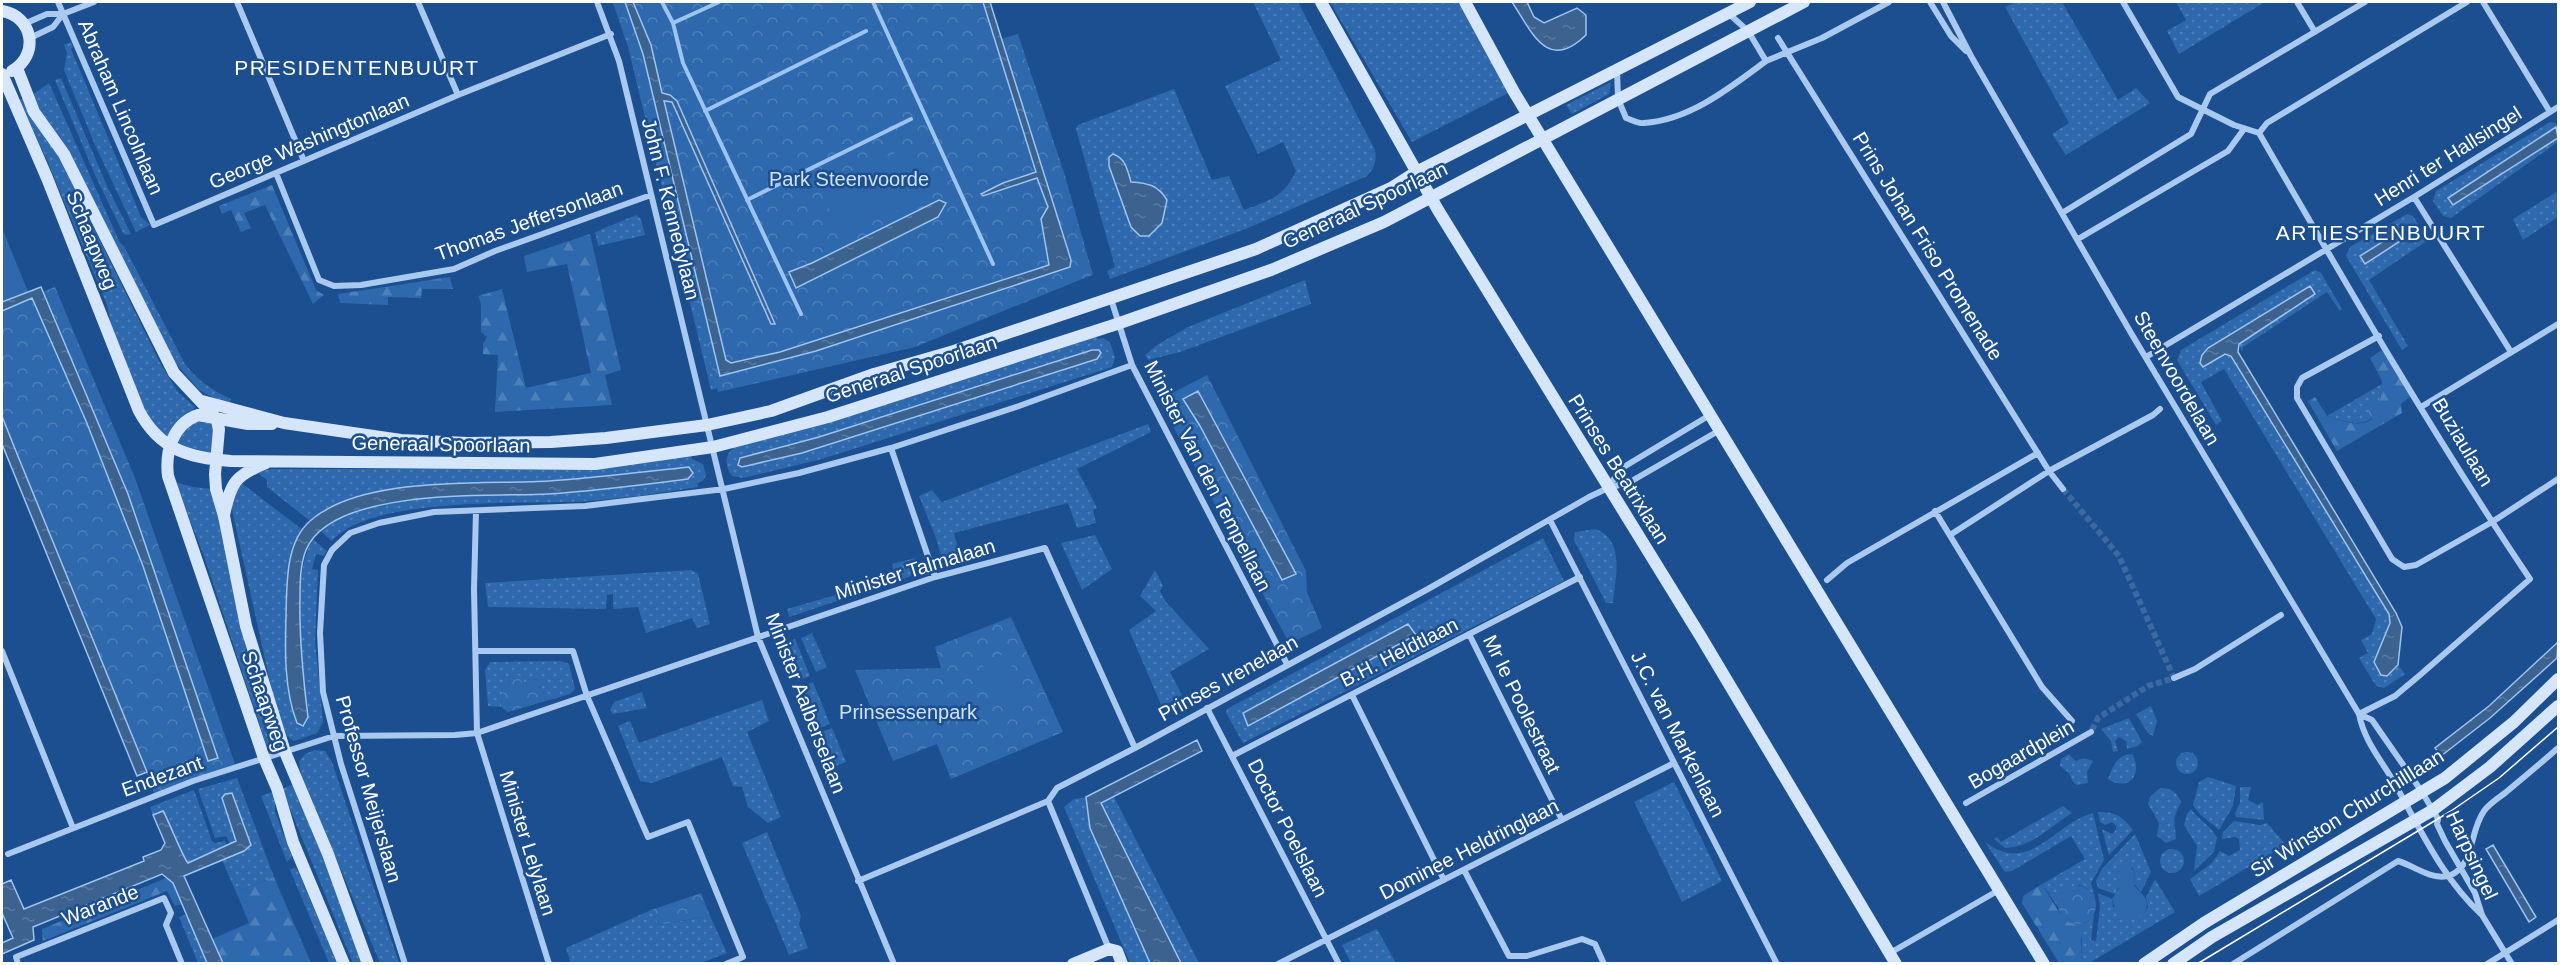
<svg xmlns="http://www.w3.org/2000/svg" width="2560" height="965" viewBox="0 0 2560 965" font-family="Arial,sans-serif">
  <style>
    .grass { fill: url(#grass-dots); fill-rule: evenodd }
    .forest { fill: url(#forest-firs) }
    .park { fill: url(#park-crowns) }
    .pitch { fill: #2e69ad }
    .water { fill: url(#water-ripples); stroke: #9cc4f0; stroke-width: 1.5 }
    .lines { fill: none; stroke-linecap: round; stroke-linejoin: round }
    .stream { stroke: #9cc4f0; stroke-width: 4 }
    .street-tunnel { stroke: #3d69a0; stroke-width: 6; stroke-dasharray: 6 3; stroke-linecap: butt }
    .street { stroke: #a9c9ee; stroke-width: 6 }
    .secondary { stroke: #d6e6fa; stroke-width: 12 }
    .tram { stroke: #fff; stroke-width: 1.5 }
    .labels { text-anchor: middle; dominant-baseline: central; stroke-width: 5; stroke-linejoin: round; paint-order: stroke }
    .street-label { font-size: 20px; fill: #fff; stroke: #1b4f8f }
    .park-label { font-size: 20px; fill: #cfe3fa; stroke: #1b4f8f }
    .neighbourhood-label { font-size: 21px; letter-spacing: 1.5px; fill: #fff; stroke: #1b4f8f }
  </style>
  <defs>
    <pattern id="grass-dots" width="8" height="8" patternUnits="userSpaceOnUse" patternTransform="scale(1.5)"><rect width="8" height="8" fill="#2e69ad"/><path d="M2 2h.1M6 6h.1" fill="none" stroke="#4d80b9" stroke-width="1.8" stroke-linecap="round"/></pattern>
    <pattern id="forest-firs" width="22" height="20" patternUnits="userSpaceOnUse" patternTransform="scale(1.5)"><rect width="22" height="20" fill="#2e69ad"/><path d="M5 1l3.5 6h-7zM16 11l3.5 6h-7z" fill="#4d80b9"/></pattern>
    <pattern id="park-crowns" width="20" height="18" patternUnits="userSpaceOnUse" patternTransform="scale(1.5)"><rect width="20" height="18" fill="#2e69ad"/><path d="M2 6a3 3 0 1 1 6 0M12 15a3 3 0 1 1 6 0" fill="none" stroke="#4d80b9"/></pattern>
    <pattern id="water-ripples" width="26" height="14" patternUnits="userSpaceOnUse" patternTransform="scale(1.5)"><rect width="26" height="14" fill="#3c6290"/><path d="M2 4q2-2 4 0t4 0M15 11q2-2 4 0t4 0" fill="none" stroke="#597aa1"/></pattern>
  </defs>
  <rect width="100%" height="100%" fill="#1b4f8f"/>
  <path class="grass" d="M1253,2H1298L1375,150C1377,160 1374,169 1367,176L1248,228L1110,279L1107,271L1115,267L1076,129L1078,125L1174,89L1212,180L1229,176L1244,210C1269,201 1284,197 1296,171L1283,142L1258,154L1225,86L1281,60ZM1125,162L1131,182L1147,183L1160,189L1119,195Z
    M1330,2H1458L1508,93L1412,142Z
    M2016,2H2062L2118,100L2136,88L2150,103L2066,155L2052,134L2069,123L2005,7Z
    M2176,2H2265L2179,54L2167,31L2186,20Z
    M627,4L1026,114L1001,39L1018,34L1065,176L1093,275L905,335L711,390L628,47L615,9Z
    M71,42L73,47L71,49L134,200L141,217L150,225L136,232L95,145L64,70L67,53L64,45Z
    M61,78L107,186L131,234L126,235L123,233L95,175L55,80Z
    M1611,82L1609,94L1572,114L1566,105Z
    M49,83L120,243L124,246L185,364C198,381 212,390 231,399L229,406L199,390L173,360L32,95Z
    M24,98L52,143L160,363L178,392L195,407L170,438L162,435L147,416L111,326L107,305L46,158L19,100Z
    M2550,122L2556,123L2558,132L2556,127L2448,198L2454,205L2558,138V142L2451,218L2443,216L2433,201L2436,191Z
    M2558,191V217L2523,240L2513,219Z
    M2407,214L2413,216L2428,240L2369,280L2408,346L2402,350L2346,256L2350,247Z
    M636,215L641,219L645,235L598,246L595,232Z
    M2315,270L2321,273L2342,309L2340,311L2327,292L2243,347L2242,352L2239,344L2315,294L2203,367L2225,354L2231,356L2389,614L2390,623L2374,661L2394,671L2398,665L2405,674L2384,688L2376,686L2359,658L2368,653L2361,640L2372,634L2376,619L2224,369L2201,382L2222,421L2216,425L2177,360L2181,350Z
    M1305,280L1311,304L1180,352L1148,360L1145,355L1157,345L1188,327Z
    M1096,336L1098,339L1102,338L1110,342L1115,358L1112,367L822,459L743,478L732,476C723,463 725,453 738,444Z
    M2382,384C2377,428 2366,428 2327,416Z
    M206,419C218,428 214,441 212,455L176,444C180,428 190,423 206,419Z
    M1148,424L1151,432L1077,469L1097,508L1093,510L1096,523L1077,528L1068,503L954,533L961,561L949,564L942,560L936,538L919,496L932,490L942,502Z
    M691,453L692,459L703,464L706,475L703,481L697,483L698,487C662,493 625,498 589,501C529,505 371,495 332,541L319,530C364,490 488,496 547,494C594,492 641,485 688,479L693,470L689,467C641,472 594,478 547,481C467,485 380,475 310,521L267,487V480L255,471L273,469H548Z
    M175,482L193,487L213,489L251,673L271,748L267,747L204,556Z
    M240,482L303,530C283,555 277,709 301,727C300,681 290,575 313,539L327,551L324,556L316,554L312,569L318,570L315,641L323,722L317,733L294,741L287,736L274,700L231,505Z
    M1595,529C1626,539 1615,579 1613,603H1606L1574,540L1575,532Z
    M1095,535L1112,569L1082,590L1061,543Z
    M1543,538L1564,581L1243,743L1226,713L1227,709ZM1408,625L1415,636L1248,726L1243,713Z
    M915,558L917,568L914,575L789,617L787,609L853,590L852,586L895,575L892,564Z
    M691,570L698,574L710,624L697,628L692,618L646,633L638,607L613,609V594L607,595L606,609L488,607L485,583Z
    M1155,570L1163,586L1160,591L1166,602L1209,649L1170,672L1182,695L1162,707L1129,630L1156,611L1140,596Z
    M812,633L827,667L816,672L801,638Z
    M795,639L810,676L798,681L782,644Z
    M561,661L569,664L575,689L570,694L546,701L539,679L521,684L509,677L510,684L503,688L501,707L488,706L485,670L490,662Z
    M813,682L830,724L818,729L800,687Z
    M642,692L647,708L613,714L610,710L614,702Z
    M762,700L769,721L747,732L781,817L768,823L748,807L742,787L733,786L722,757L652,783L640,781L618,726L630,721L639,743Z
    M2151,706L2157,721L2153,736L2148,733L2136,714Z
    M2129,718L2142,742L2138,746L2127,749L2126,741L2119,737L2115,741L2118,751L2113,752L2111,741L2101,729Z
    M832,728L846,762L833,767L819,733Z
    M315,750L325,751L332,762L399,963H380L301,774L299,762L305,754Z
    M2176 763a11 11 0 1 1 22 0a11 11 0 1 1-22 0Z
    M2069,754L2076,761L2084,758L2093,761L2087,772L2088,783L2077,785L2073,782L2069,773L2060,766L2061,759Z
    M2133,754C2134,759 2137,763 2136,769C2135,785 2119,787 2108,779C2113,766 2117,754 2133,754Z
    M2208,777L2236,786L2233,806L2219,830C2211,822 2198,815 2193,805L2199,782Z
    M237,778L274,877L236,892L222,860L244,851L251,845L230,793L225,794L222,798L236,841L230,844L226,836L215,838L198,789Z
    M1674,782L1722,881L1682,902L1634,802Z
    M294,784L364,963H353L282,789Z
    M2240,787H2251L2248,800L2258,805L2263,802L2264,820L2236,817L2235,813L2240,803Z
    M2160,788C2171,788 2177,792 2181,802L2174,818L2176,839L2166,843L2157,836L2159,823L2148,804L2150,797Z
    M194,790L212,841L215,843L225,841L227,846L188,863C183,858 169,822 163,811L153,815L150,807Z
    M275,791V812L292,857L287,862L261,796Z
    M1086,797L1090,828L1150,963H1130L1064,807L1074,799Z
    M1114,797L1197,959L1199,963H1181L1101,803Z
    M2063,806L2072,813C2049,827 2033,847 2005,848L1994,839L1997,837L2001,842Z
    M2191,809C2198,820 2211,825 2217,838L2214,852L2194,871L2197,846L2184,825L2187,814Z
    M2098,812C2116,812 2122,816 2133,830L2109,855L2102,829L2112,834L2116,830V826L2112,822L2105,825L2100,822Z
    M2093,813L2104,860L2091,883L2096,901C2093,893 2088,887 2079,885L2058,904V907L2042,884L2085,859L2071,836L2012,871L2005,872L1985,842C2030,876 2053,824 2093,813Z
    M2234,821L2260,825L2267,823L2286,845L2199,896L2190,879L2212,863L2220,851L2229,856L2240,850L2239,839L2235,837L2222,839L2223,832Z
    M767,832L801,916L799,924L808,948L789,955L742,843Z
    M2135,834L2151,872L2141,892L2134,884L2135,873L2132,867L2117,879L2120,885L2115,894L2098,888L2096,881L2102,869Z
    M2160 861a12 12 0 1 1 24 0a12 12 0 1 1-24 0Z
    M294,868L297,869L337,963H329L290,870Z
    M2155,879L2175,912L2089,963L2081,964L2082,929L2086,922L2094,914L2091,940L2096,941L2100,907L2098,893L2112,899L2113,907L2144,913L2148,907L2146,897Z
    M651,910L659,925L710,916L727,953L701,963L571,964L566,948Z
    M187,914L207,963H198L179,917Z
    M1377,929L1396,963H1351L1342,945Z"/>
  <path class="forest" d="M272,185L316,290L324,295L313,304L265,205L244,213L251,228L241,232L231,210L222,214L219,206Z
    M590,234L621,370L605,375L612,405L495,412L498,355L483,354V344L487,337L481,332V304L478,296L502,289L526,388L591,373L567,264L527,272L524,256Z
    M450,277L453,289H422L421,298L388,297V305L340,303L338,294Z
    M2383,349L2411,396L2401,404L2402,413L2337,451L2308,401L2315,397L2327,416C2341,420 2360,429 2372,419L2368,411L2371,401L2380,400L2382,381L2370,358Z
    M274,877L311,963H223L212,939L249,923L236,892Z
    M166,878L173,883L182,904L175,906L167,891L43,941L42,929Z
    M2042,884L2060,914L2081,923L2086,922L2081,939V963H2059L2022,903L2023,896Z"/>
  <path class="park" d="M612,2H986L999,41L1017,35L1062,173L1092,275L915,347L718,392L631,42Z
    M55,287L135,478L236,767L155,795L2,416V307Z
    M1207,375L1306,571L1307,592L1322,628L1295,641L1287,639L1159,400Z
    M1011,617L1063,732L951,779L937,744L893,761L855,670L941,668L935,647Z
    M519,675L522,684L539,678L546,701L508,712L501,707L503,688L510,684L509,677Z
    M2058 905a19 19 0 1 1 38 0a19 19 0 1 1-38 0Z
    M701,893L710,916L659,925L651,910Z"/>
  <path class="pitch" d="M906,148L929,196L842,236L819,188Z
    M2,228L29,294L2,304Z
    M1006,653L1024,697L1000,707L982,663Z
    M2129,865L2135,873L2134,885C2142,896 2152,898 2144,913L2130,921L2116,911L2112,899L2119,888L2116,871L2121,866Z"/>
  <path class="water" d="M625,2H633L651,45L662,93L670,95L677,101L775,324H771L672,102L664,101L726,360L731,363L780,352L1049,265L1041,219L1048,207L1037,178L983,196L981,194L1003,183L1036,172L983,2H990L1071,260L1070,267L816,351L720,376L643,54Z
    M1512,2H1527L1534,17L1544,23L1577,8L1586,15V35C1547,73 1532,32 1512,2Z
    M2556,127L2558,138L2453,205L2448,198Z
    M1113,154C1126,159 1127,169 1131,182C1148,183 1158,185 1167,200L1162,223L1149,236H1140L1131,227L1109,166V157Z
    M939,200L946,203L938,217L796,288L789,272L812,263Z
    M2406,227L2411,234L2365,264L2360,256Z
    M2310,286L2315,294L2239,344L2238,352L2396,613L2402,627L2398,665L2387,676L2381,675L2374,662L2390,623L2389,614L2231,356L2225,354L2203,367L2200,363L2202,355L2208,348Z
    M41,287L128,494L218,758L208,761L143,566L86,421L32,298L2,311V302Z
    M1092,350H1099L1101,353L1097,359L802,453L742,467L738,465L740,458L819,437Z
    M1198,391L1296,574L1282,580L1200,426L1183,399Z
    M2,416L13,444L147,772L137,776L2,444Z
    M689,467L693,473L688,479C641,485 595,491 548,494C490,497 332,487 306,550C300,565 300,583 300,599C299,639 303,677 308,717L303,726L297,723C284,690 285,650 286,615C287,585 285,543 310,521C362,475 483,485 549,481C596,478 642,472 689,467Z
    M1408,624L1416,635L1248,726L1243,713Z
    M2558,642L2557,658L2490,718L2441,756L2435,748L2489,706Z
    M1197,740L1202,751L1101,803L1181,963H1150L1090,828L1086,797Z
    M232,793L251,845L244,851L184,876L223,963H207L173,883L162,874L33,927L34,940L2,954V943L13,938L2,913V884L11,880L24,909L144,861L143,857L161,850L165,843L153,815L163,811C169,821 183,858 188,863L236,841L222,798L225,794Z
    M2493,845L2536,917L2529,922L2486,849Z"/>
  <g class="lines">
    <path class="stream" d="M662,2L673,23L683,63L801,314
      M873,2L993,264
      M673,23L719,2
      M705,111L866,31
      M747,200L911,119"/>
    <path class="street-tunnel" d="M2063,489L2119,556L2174,678L2148,686L2098,718L2091,732"/>
    <path class="street" d="M58,2L154,225L458,95L611,34
      M237,2L304,161
      M418,2L458,95
      M597,2L619,61L758,637L894,964
      M1930,2L1951,36L1966,51
      M1943,2L1971,56L2131,333L2359,714C2364,741 2382,761 2395,784C2420,829 2443,879 2482,915
      M2123,2L2178,97L2234,125L2259,133
      M2297,2L2315,32
      M2483,2L2550,112
      M24,24L47,14H63L94,2
      M30,38L53,27L63,14
      M1778,38L2049,471L2063,489
      M1766,61L1822,38L1889,2
      M1617,69L1618,99L1626,118C1632,120 1639,124 1644,123C1690,120 1731,87 1766,61L1748,31L1728,13
      M2259,133C2346,284 2433,435 2530,579L2420,675L2395,696L2359,714
      M2259,133L2267,123L2467,2
      M276,173L319,280L334,286L361,285L454,269L495,251L651,195
      M2414,197L2511,352
      M2062,213L2191,134L2210,94L2365,2
      M2078,239L2228,151L2244,129
      M1111,299L1132,365L1287,664
      M2379,336L2302,378L2297,387V398L2392,559L2404,567L2416,565L2492,522L2558,479
      M2146,357L2414,197L2558,107
      M2421,407L2558,324
      M891,448L935,577
      M1609,486L1622,468L1710,415
      M476,511L474,589L477,733L549,964
      M1935,511L2042,687L2072,721
      M1550,520L1777,964
      M1950,535L2049,471L2153,415L2160,409
      M1827,580L1847,563L2038,453
      M1469,634L1562,820
      M2,651L73,828
      M476,651H573L587,696L648,837L688,822L743,957L726,964
      M2174,678L2195,669L2281,615
      M1352,695L1444,880
      M1207,708L1339,964
      M2359,714L2372,720L2422,792L2438,819L2437,824L2445,841L2475,893L2482,915L2512,964
      M1232,756L1580,577
      M1048,801L1109,949
      M1966,803L2091,732
      M8,854L193,781L334,736L455,735L477,733L935,577L1045,548L1135,748
      M1464,870L1509,956H1527L1582,939L1595,944L1604,964
      M858,881L1048,801L1057,788L1135,748L1428,589L1589,497L1608,488L1630,482L1720,430
      M1890,953L1999,890
      M18,964L16,957L164,898L171,913L166,925L182,964
      M405,964L341,764L323,692L320,633L324,565L332,550L350,533L379,523L434,512L585,506L724,489L799,473L891,448L1019,406L1132,365
      M1278,964L1674,763
      M2233,964L2398,861C2415,866 2433,882 2451,875C2475,864 2469,832 2484,811C2489,804 2498,798 2505,793C2523,778 2541,763 2558,748
      M2487,964L2558,920"/>
    <path class="secondary" d="M1321,2L1438,210L1701,637L1896,964
      M1465,2L1514,92L2044,964
      M2,11C33,16 40,55 12,71
      M17,68L34,112L64,154L174,373L216,418L219,429L215,474L216,489L224,516L246,626L285,752L328,854L368,964
      M2,74L47,178L139,411C160,450 189,458 231,461L595,464L713,447L828,417L1117,324L1271,270L1384,222L1804,2
      M202,401L284,423L401,440L468,443L551,442L606,438L707,425L771,411L874,374L954,351L1256,249L1391,188L1416,172L1750,2
      M272,424H248L198,415C173,424 165,451 168,476L264,758L277,788L293,842L344,964
      M224,515C231,483 234,476 266,463
      M1073,964L1109,949L1117,951L1122,964
      M2144,964L2204,923L2445,778L2514,722L2558,679
      M2173,964L2212,937L2433,810L2490,767L2558,706"/>
    <path class="tram" d="M2197,964L2451,811L2499,778L2558,727"/>
  </g>
  <g class="labels">
    <g class="street-label">
      <text transform="translate(121 107) rotate(67)">Abraham Lincolnlaan</text>
      <text transform="translate(309 141) rotate(-23)">George Washingtonlaan</text>
      <text transform="translate(2448 156) rotate(-32)">Henri ter Hallsingel</text>
      <text transform="translate(1365 205) rotate(-25)">Generaal Spoorlaan</text>
      <text transform="translate(671 209) rotate(76)">John F. Kennedylaan</text>
      <text transform="translate(529 221) rotate(-20)">Thomas Jeffersonlaan</text>
      <text transform="translate(92 240) rotate(68)">Schaapweg</text>
      <text transform="translate(1928 246) rotate(58)">Prins Johan Friso Promenade</text>
      <text transform="translate(911 369) rotate(-18)">Generaal Spoorlaan</text>
      <text transform="translate(2177 378) rotate(60)">Steenvoordelaan</text>
      <text transform="translate(2463 442) rotate(59)">Buziaulaan</text>
      <text transform="translate(441 444) rotate(1)">Generaal Spoorlaan</text>
      <text transform="translate(1619 469) rotate(58)">Prinses Beatrixlaan</text>
      <text transform="translate(1208 476) rotate(63)">Minister Van den Tempellaan</text>
      <text transform="translate(915 569) rotate(-17)">Minister Talmalaan</text>
      <text transform="translate(1399 652) rotate(-27)">B.H. Heldtlaan</text>
      <text transform="translate(1228 678) rotate(-29)">Prinses Irenelaan</text>
      <text transform="translate(265 701) rotate(71)">Schaapweg</text>
      <text transform="translate(806 703) rotate(69)">Minister Aalberselaan</text>
      <text transform="translate(1522 704) rotate(64)">Mr le Poolestraat</text>
      <text transform="translate(1678 734) rotate(63)">J.C. van Markenlaan</text>
      <text transform="translate(2021 754) rotate(-30)">Bogaardplein</text>
      <text transform="translate(162 776) rotate(-20)">Endezant</text>
      <text transform="translate(369 789) rotate(74)">Professor Meijerslaan</text>
      <text transform="translate(2347 813) rotate(-32)">Sir Winston Churchilllaan</text>
      <text transform="translate(1288 828) rotate(63)">Doctor Poelslaan</text>
      <text transform="translate(528 843) rotate(73)">Minister Lelylaan</text>
      <text transform="translate(1469 849) rotate(-27)">Dominee Heldringlaan</text>
      <text transform="translate(2472 855) rotate(65)">Harpsingel</text>
      <text transform="translate(100 905) rotate(-21)">Warande</text>
    </g>
    <g class="park-label">
      <text x="849" y="179">Park Steenvoorde</text>
      <text x="908" y="712">Prinsessenpark</text>
    </g>
    <g class="neighbourhood-label">
      <text x="357" y="67">PRESIDENTENBUURT</text>
      <text x="2381" y="232">ARTIESTENBUURT</text>
    </g>
  </g>
  <rect width="2560" height="965" fill="none" stroke="#ffffff" stroke-width="6"/>
</svg>
